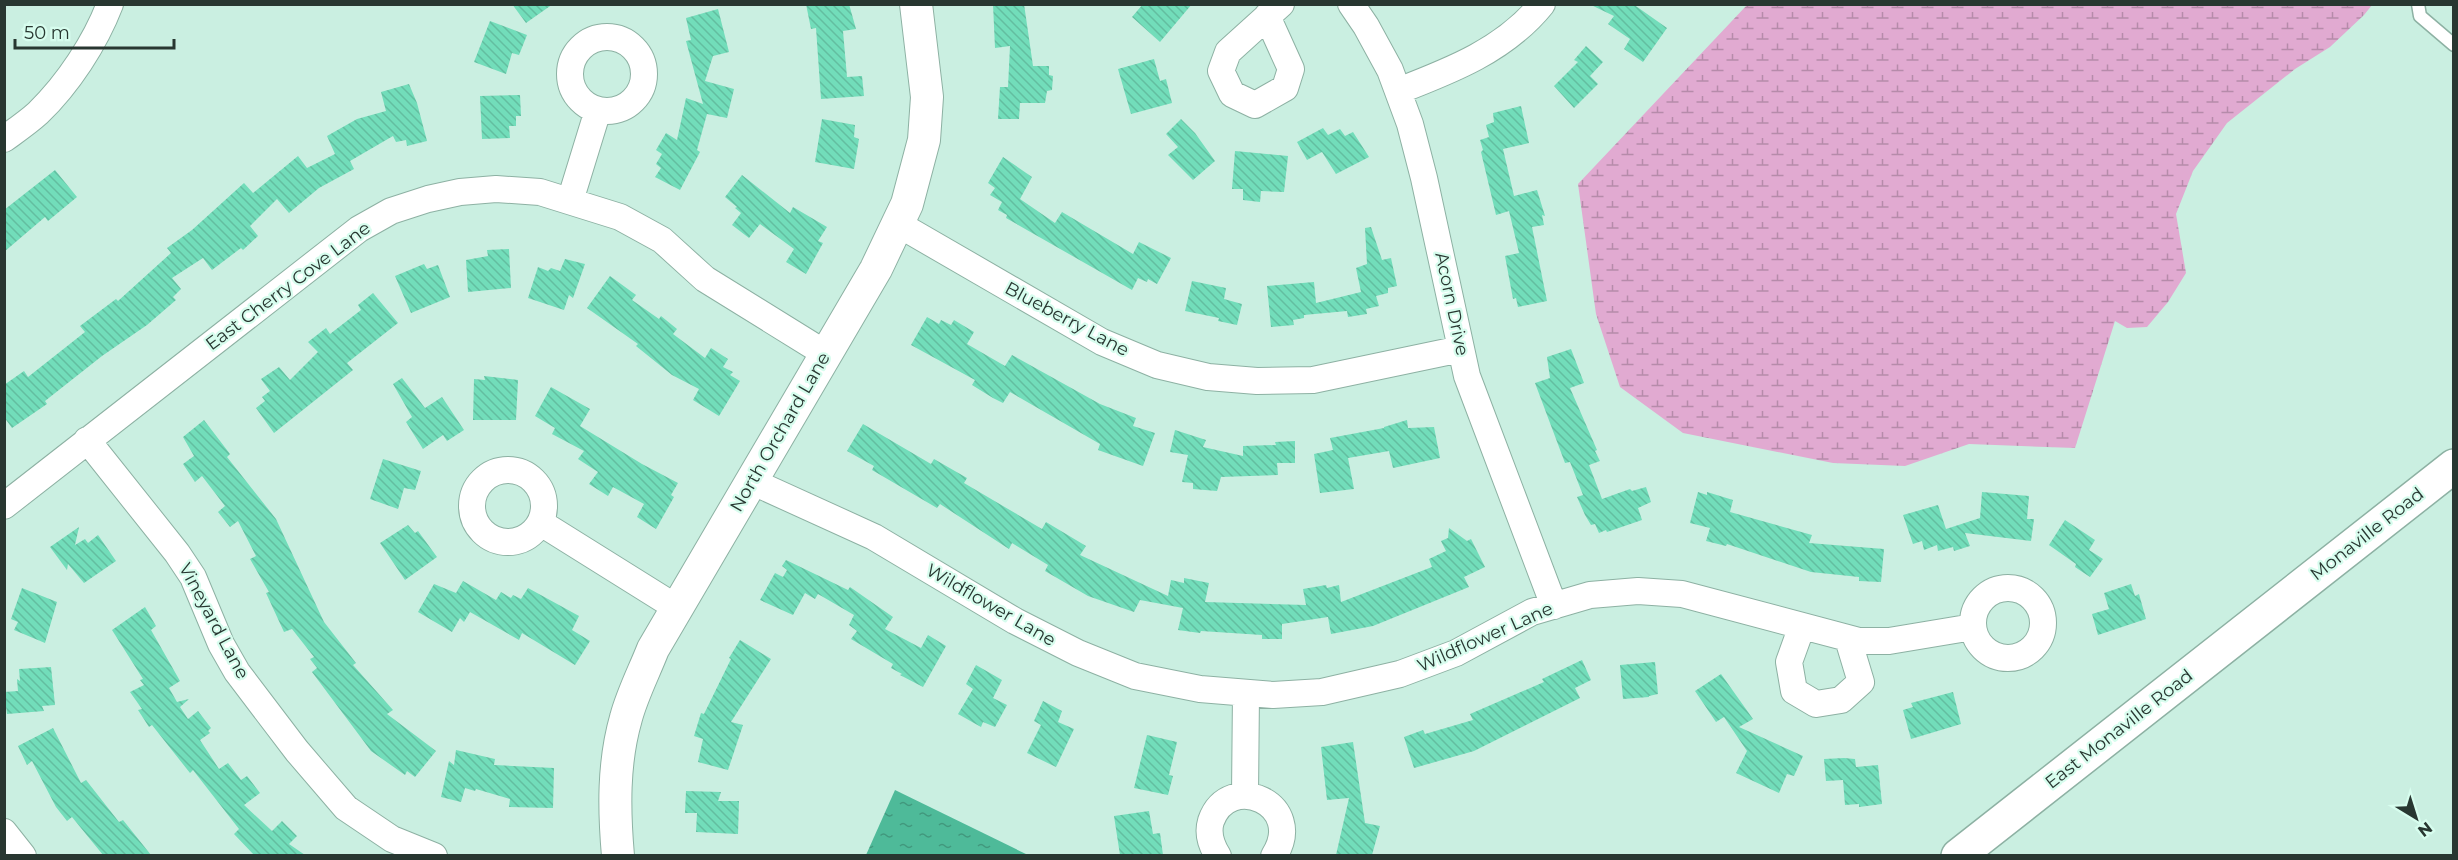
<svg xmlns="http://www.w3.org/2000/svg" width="2458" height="860" viewBox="0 0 2458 860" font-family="Montserrat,sans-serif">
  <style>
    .wetland { fill: url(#wetland-marsh) }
    .water { fill: url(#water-ripples) }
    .building { fill: url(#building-back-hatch) }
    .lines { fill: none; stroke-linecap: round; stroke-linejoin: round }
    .service-casing { stroke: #8db1a3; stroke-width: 15 }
    .minor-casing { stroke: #8db1a3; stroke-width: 28 }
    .tertiary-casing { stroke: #8db1a3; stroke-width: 34 }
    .secondary-casing { stroke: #8db1a3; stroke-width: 36 }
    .service { stroke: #fff; stroke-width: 12 }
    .minor { stroke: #fff; stroke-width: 26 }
    .tertiary { stroke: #fff; stroke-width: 32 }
    .secondary { stroke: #fff; stroke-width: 33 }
    .labels { text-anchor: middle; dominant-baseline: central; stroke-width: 4.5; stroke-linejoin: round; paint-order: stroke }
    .street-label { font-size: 18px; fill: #283731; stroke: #d7fdee }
  </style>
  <defs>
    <pattern id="wetland-marsh" width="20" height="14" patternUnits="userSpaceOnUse" patternTransform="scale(1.5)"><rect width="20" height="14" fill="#e1aad1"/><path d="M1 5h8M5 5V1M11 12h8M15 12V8" fill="none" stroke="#b68baa"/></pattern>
    <pattern id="water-ripples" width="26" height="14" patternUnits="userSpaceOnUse" patternTransform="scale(1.5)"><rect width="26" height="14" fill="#4eba99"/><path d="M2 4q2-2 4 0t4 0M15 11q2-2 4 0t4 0" fill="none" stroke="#41987d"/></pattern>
    <pattern id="building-back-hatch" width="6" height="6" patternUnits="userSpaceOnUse" patternTransform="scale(1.5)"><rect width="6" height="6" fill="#72ddba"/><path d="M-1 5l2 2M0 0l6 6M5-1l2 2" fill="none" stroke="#63bea0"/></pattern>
  </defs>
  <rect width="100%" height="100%" fill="#caefe1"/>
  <path class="wetland" d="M1747,5V4L2372,5L2364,15L2330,47L2295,69L2227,123L2193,171L2176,214L2186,273L2168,302L2147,327L2127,328L2115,321L2075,448L1969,444L1905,466L1833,463L1683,433L1620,387L1596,314L1578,184Z"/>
  <path class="water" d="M895,790L1028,855H866Z"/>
  <path class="building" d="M512,4H553L526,23Z
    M806,4H849L856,29L843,31L847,77L862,76L864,96L821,99L816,28L811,29Z
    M993,4H1024L1033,66H1049V75L1053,76L1052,90L1047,91L1045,103H1020L1019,119H998L1000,87H1008L1010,46L995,48Z
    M1143,4H1192L1160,42L1132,17Z
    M1589,4H1633L1667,28L1643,62L1624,49L1630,39L1608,24L1614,16Z
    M718,9L729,52L713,56L705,81L734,89L727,118L707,114L697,150L700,152L680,190L655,177L661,168L656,164L662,154L656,150L666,133L677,140L686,98L703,104L686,41L691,40L686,18Z
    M490,21L527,35L519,55L512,53L506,74L474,62Z
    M1586,46L1603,62L1590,76L1598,84L1574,108L1554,86L1578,62L1574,60Z
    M1154,59L1160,81L1166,79L1172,103L1131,114L1118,69Z
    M409,84L417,103L427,141L407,146L406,140L396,142L393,136L350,161L354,169L319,188L289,213L277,199L250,226L258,236L243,250L241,248L212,270L203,258L172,278L181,289L173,297L176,300L147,325L102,356L45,401L47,404L12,428L4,417V385L24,371L28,377L85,332L80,326L116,299L118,301L171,253L167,248L192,230L244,183L253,193L298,156L307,168L335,154L327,136L357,119L386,111L381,92Z
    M520,95L521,116H516V126H509L510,138L482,139L480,96Z
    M1521,106L1529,143L1503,149L1514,196L1537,190L1545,216L1542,215L1544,225L1532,227L1547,301L1518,307L1516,298L1513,299L1505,256L1519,253L1509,211L1496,215L1481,152L1483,150L1480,140L1489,137L1486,125L1494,122L1493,113Z
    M822,119L855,125L854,137L859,139L854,169L815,162Z
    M1181,119L1195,133L1215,161L1193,180L1168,155L1178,147L1166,134Z
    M1323,128L1328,135L1340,129L1345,136L1353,132L1369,157L1336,174L1322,152L1307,160L1297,142Z
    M1235,151L1288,156L1284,192L1261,191L1260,202L1243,200V189H1232Z
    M1003,157L1032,177L1020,199L1055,223L1062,212L1133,254L1139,242L1171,258L1157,284L1148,279L1147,282L1138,278L1132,290L1006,218L1007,215L998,210L1002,202L990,195L995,188L988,183Z
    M55,170L77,197L48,221L45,217L4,252V210Z
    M742,175L790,213L793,207L827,227L818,241L823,243L806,274L786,262L794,249L760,224L749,238L732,225L741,213L735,208L737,207L725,197Z
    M1371,227L1382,260L1391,258L1397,286L1388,288V293L1376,296L1379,306L1366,309L1367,314L1348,317L1347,311L1304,315V318L1293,320L1294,325L1271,327L1267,286L1314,282L1316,303L1361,292L1356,268L1367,264L1365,228Z
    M509,249L511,288L468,292L466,260L488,256L487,250Z
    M565,259L585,264L573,298L569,295L564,310L528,298L538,267L548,271L551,268L560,271Z
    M424,264L427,269L438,265L450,297L411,313L395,276Z
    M610,276L636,295L632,300L659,319L661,316L677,329L673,334L705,358L711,348L728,359L723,367L733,372L730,375L740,381L719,416L693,400L699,389L672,375L636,346L638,344L587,308Z
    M1192,281L1226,288L1224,299L1242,304L1237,325L1218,321L1219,318L1185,311Z
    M373,293L398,323L347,363L353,370L274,433L256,408L265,401L262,397L270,391L261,379L279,367L290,380L318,352L308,342L326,328L330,334L361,310L358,305Z
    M927,317L939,324L941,320L951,325L954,320L974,332L967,344L1005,366L1012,355L1100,404L1136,418L1133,426L1155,433L1143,466L1098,450L1100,444L1010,392L1003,403L993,398L972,385L975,380L911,345Z
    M1571,349L1584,383L1570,388L1597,450L1595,451L1600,461L1589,465L1602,499L1630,489L1632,491L1646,487L1651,502L1638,508L1642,520L1607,532L1606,530L1599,533L1595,524L1591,525L1585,515L1577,497L1583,495L1570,462L1565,463L1535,383L1550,378L1547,357Z
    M484,376L518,380L516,420H473L474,379L485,380Z
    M402,378L425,408L442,397L464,430L447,441L443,435L423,449L406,422L412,417L393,384Z
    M551,387L590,409L580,426L642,464L678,483L671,495L674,497L656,529L637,517L644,504L613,487L608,496L589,484L598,472L578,459L584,451L552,434L555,428L535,416Z
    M204,420L230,454L227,457L276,519L324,622L356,663L353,665L393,710L387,714L436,751L415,777L407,771L405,775L371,751L312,672L317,668L310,659L314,657L292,629L284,632L266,593L269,592L250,559L256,556L238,521L230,527L218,512L225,506L202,476L195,482L183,464L194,456L183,437Z
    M1407,420L1408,428L1434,427L1440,458L1393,468L1389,451L1348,458L1354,489L1320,493L1314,454L1333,450L1330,438L1384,428V427Z
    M863,424L931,464L934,459L967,478L964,483L1042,529L1046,522L1086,546L1080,555L1168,596L1171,580L1184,583V578L1209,583L1205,602L1306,605L1303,589L1326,585L1327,588L1339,585L1341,602L1432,567L1429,559L1446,551L1441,541L1448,538L1449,528L1467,541L1471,539L1485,567L1464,577L1469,587L1373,626L1331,634L1328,617L1282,624V639H1262V635L1201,631L1200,633L1178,630L1183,608L1140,600L1134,612L1088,596L1045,571L1048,565L1012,543L1009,549L940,504L937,508L872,470L874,466L847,451Z
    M1175,430L1206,440L1203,447L1243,456V446L1276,445L1275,442L1295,441V463H1277L1278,475L1221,477L1217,491L1193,489V483L1182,482L1188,455L1170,452Z
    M383,459L421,471L415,490L404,488L398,509L370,499Z
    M1698,492L1707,495V492L1733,500L1730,512L1812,535L1809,543L1884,549L1881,582L1859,581V577L1811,572L1727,544L1726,546L1706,541L1710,528L1690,523Z
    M1982,492L2029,496L2027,519H2034L2031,541L1965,533L1970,546L1954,551L1953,547L1938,551L1937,545L1924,550L1922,541L1913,544L1903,515L1938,505L1946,529L1980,518Z
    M2065,520L2095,540L2089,550L2103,559L2090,577L2075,567L2076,564L2049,545Z
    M408,525L415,533L418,531L437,557L405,580L380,543Z
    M79,527L75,545L85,539L88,543L98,535L116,561L84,583L68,564L67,570L50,547Z
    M786,560L848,590L850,587L893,617L885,629L921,648L928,635L946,646L923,687L900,675L902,674L891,668L893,664L851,639L857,631L849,625L854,615L818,594L815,599L805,593L793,615L760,600L775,573L783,577L787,570L782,566Z
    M463,581L496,600L501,592L511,598L513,595L521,599L528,588L579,616L572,630L590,641L575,665L522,633L519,640L470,612L464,622L460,618L452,632L418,612L434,584L456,593Z
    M2131,584L2135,596L2139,594L2146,619L2098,635L2092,614L2109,609L2104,593Z
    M22,588L57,602L45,643L14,630L18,622L11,619Z
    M145,607L156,626L151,630L180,681L169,688L177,702L189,699L180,707L188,719L198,711L211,728L208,731L210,733L200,740L219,769L228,763L241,780L247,776L260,793L244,805L272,831L282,821L297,836L289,844L305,855H254L234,834L239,829L193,770L190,773L152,725L149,727L138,710L142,709L130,692L144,685L140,680L143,679L112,630Z
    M740,640L771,659L731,722L743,725L728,770L698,762L703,739L694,736L701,713L704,714L731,659L729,658Z
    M1582,660L1591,680L1575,688L1580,698L1474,751L1414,768L1404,737L1423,730L1425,734L1473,720L1470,714L1544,682L1542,679Z
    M1655,662L1658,694L1649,696V697L1623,699L1620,665Z
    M976,665L1002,680L993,698L1007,705L995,727L983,722L981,727L958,714L973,689L966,684Z
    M51,667L55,705L42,706L44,711L7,714L4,692L18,691L17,679L20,681L19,669Z
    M1721,674L1753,719L1739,727L1803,756L1794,776L1787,774L1779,793L1736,773L1747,751L1724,717L1716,722L1695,691Z
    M1953,692L1961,724L1911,739L1903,710L1913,707L1911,703Z
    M1043,701L1062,711L1058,722L1074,729L1056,767L1027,753L1041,725L1034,721Z
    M53,728L81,783L86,780L119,822L123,820L151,855H103L72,817L67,821L56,807L32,761L27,765L18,746Z
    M1147,735L1177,742L1169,775L1173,776L1168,795L1134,788Z
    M1353,742L1365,823L1380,826L1372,855H1336L1349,798L1327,800L1321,747Z
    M456,750L495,759L494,765L554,768L553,808L509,807L510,799L476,789L475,791L465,788L461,802L441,797L449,761L454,765Z
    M1844,758L1855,759L1856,767L1878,765L1882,804L1859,807V804L1845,805L1843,780L1826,781L1824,759Z
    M686,791L721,792L718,801H739L738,834L696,832L697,813H685Z
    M1149,811L1153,834L1160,833L1163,855H1120L1114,816Z"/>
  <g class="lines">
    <defs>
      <path id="service" d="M2418,4L2420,16L2454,45"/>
      <path id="minor" d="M1351,4L1366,26L1390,70L1410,124L1424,178L1467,376L1554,606
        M1267,16L1291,69L1285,88L1255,105L1232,94L1221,71L1228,52L1281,4
        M570 74a37 37 0 1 1 74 0a37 37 0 1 1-74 0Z
        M1398,91C1450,71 1505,50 1542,4
        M4,139C15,131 27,123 38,113C68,84 95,43 110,4
        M570,201L598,110
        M898,224L1102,342L1157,365L1208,377L1257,381L1313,380L1461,349
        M87,440L177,553L193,577L221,644L237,672L297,751L346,808L392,839L434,856
        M472 506a36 36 0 1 1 72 0a36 36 0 1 1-72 0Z
        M751,481L874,537L1015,621L1078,653L1135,676L1200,689L1273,695L1322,692L1400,674L1456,653L1532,612L1590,595L1638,591L1682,594L1859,641H1889L1973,627
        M4,506L359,229L391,211L428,199L460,192L496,189L540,192L620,217L662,240L705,279L826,354
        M541,523L677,608
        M1973 623a35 35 0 1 1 70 0a35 35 0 1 1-70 0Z
        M1802,626L1789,662L1794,691L1816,704L1841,700L1861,682L1848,639
        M1245,795L1246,693
        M4,832L23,856
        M1218,856C1211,845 1207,834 1211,821C1229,770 1307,804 1274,856"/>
      <path id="tertiary" d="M618,856C614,810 613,763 626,718C632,695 644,672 653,649L876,269L907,204L924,140L927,97L916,4"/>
      <path id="secondary" d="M1958,856L2454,466"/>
    </defs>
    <use href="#service" class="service-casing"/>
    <use href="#minor" class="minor-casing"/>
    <use href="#tertiary" class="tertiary-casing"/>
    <use href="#secondary" class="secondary-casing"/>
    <use href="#service" class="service"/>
    <use href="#minor" class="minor"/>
    <use href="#tertiary" class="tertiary"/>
    <use href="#secondary" class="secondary"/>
  </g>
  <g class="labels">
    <g class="street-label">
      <text transform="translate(288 286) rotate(-37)">East Cherry Cove Lane</text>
      <text transform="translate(1452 304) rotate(78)">Acorn Drive</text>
      <text transform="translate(1067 319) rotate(28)">Blueberry Lane</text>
      <text transform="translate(780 432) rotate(-60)">North Orchard Lane</text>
      <text transform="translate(2367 534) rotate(-38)">Monaville Road</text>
      <text transform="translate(991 605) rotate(30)">Wildflower Lane</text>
      <text transform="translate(214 621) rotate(62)">Vineyard Lane</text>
      <text transform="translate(1485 637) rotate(-24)">Wildflower Lane</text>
      <text transform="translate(2119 729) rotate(-38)">East Monaville Road</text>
    </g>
  </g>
  <rect width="2458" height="860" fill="none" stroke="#283731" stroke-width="12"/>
  <g transform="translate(2416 818) rotate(142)" stroke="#d7fdee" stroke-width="4.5" paint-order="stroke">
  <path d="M0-4.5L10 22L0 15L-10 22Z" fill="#283731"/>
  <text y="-9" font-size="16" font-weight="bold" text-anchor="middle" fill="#283731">N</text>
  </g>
  <path d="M15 39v9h159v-9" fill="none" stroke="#283731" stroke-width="3"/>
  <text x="24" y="39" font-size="18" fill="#283731" stroke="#d7fdee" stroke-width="4.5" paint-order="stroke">50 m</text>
</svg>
